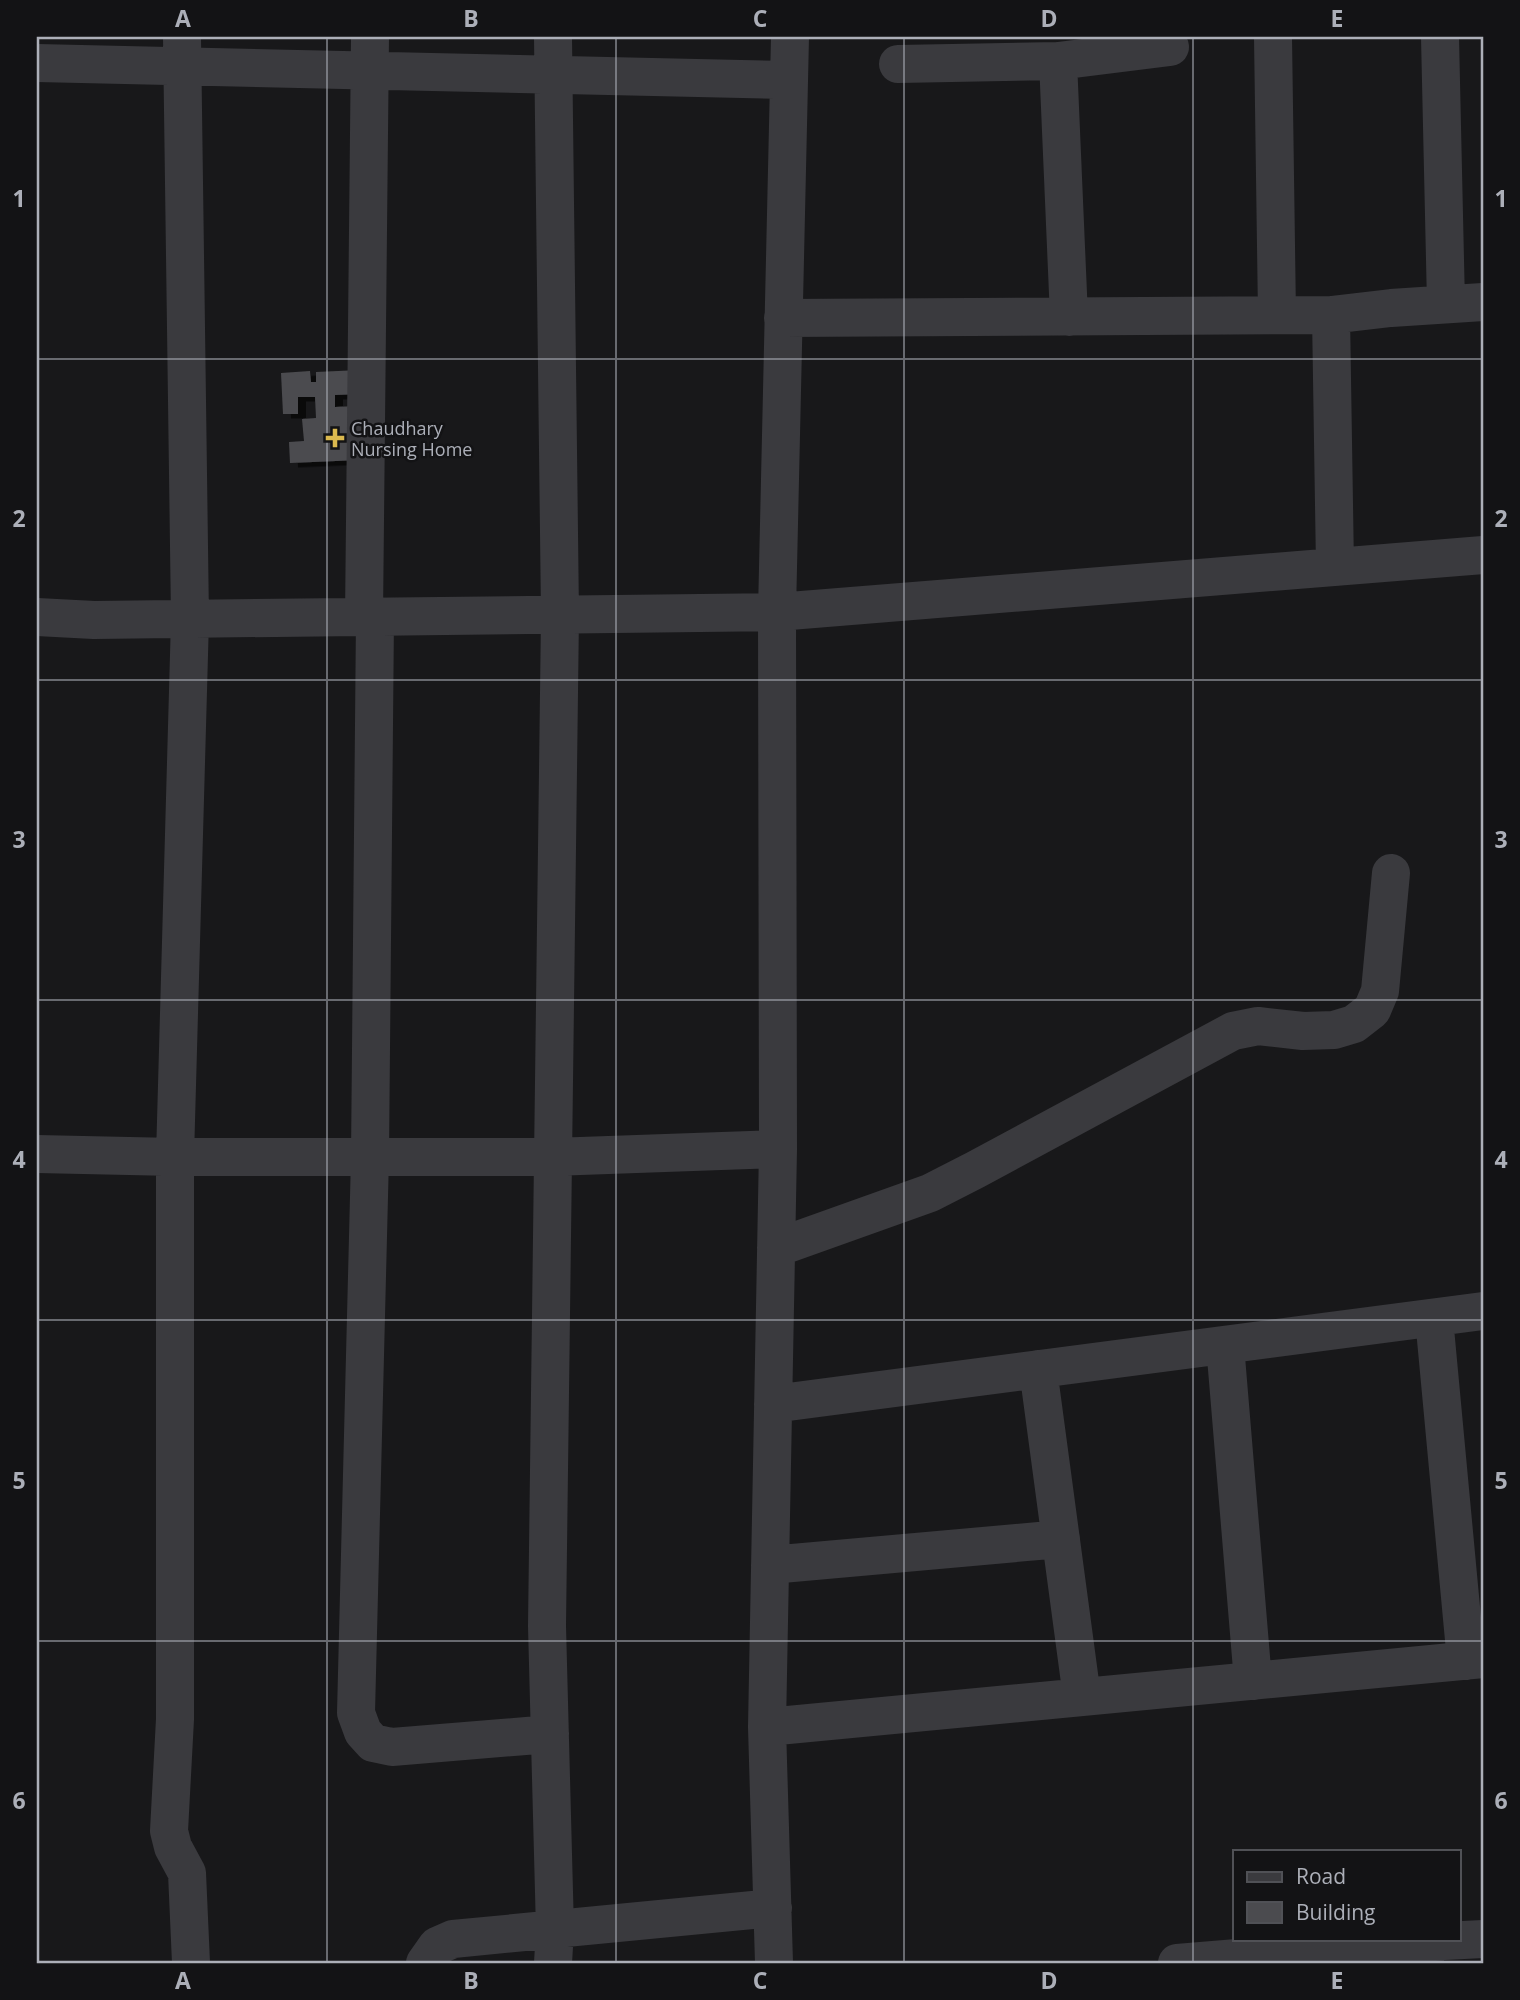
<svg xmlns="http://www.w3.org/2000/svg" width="1520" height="2000" viewBox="0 0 1520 2000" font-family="'Open Sans',sans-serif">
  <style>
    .building { fill: #4b4b4f; filter: url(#shadow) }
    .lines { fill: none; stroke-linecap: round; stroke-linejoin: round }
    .minor { stroke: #3a3a3e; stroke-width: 38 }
    .grid { fill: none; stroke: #acafb8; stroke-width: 2; stroke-opacity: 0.55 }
    .poi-dot { fill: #dbb94f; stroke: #131315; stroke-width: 2.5 }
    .labels { text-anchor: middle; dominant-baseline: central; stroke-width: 5; stroke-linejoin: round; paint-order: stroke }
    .poi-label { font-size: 18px; fill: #acafb8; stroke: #131315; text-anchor: start }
    .neatline { fill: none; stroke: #acafb8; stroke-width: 2.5 }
    .grid-label { font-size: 23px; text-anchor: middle; font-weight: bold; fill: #acafb8 }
  </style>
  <defs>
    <filter id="shadow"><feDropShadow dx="8" dy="4.5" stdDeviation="0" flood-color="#0009"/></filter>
  </defs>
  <rect width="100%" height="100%" fill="#18181a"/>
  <path class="building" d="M360,370L362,394L335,395V407L357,406L359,460L290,463L289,442L304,441L302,419L316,418L315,397H298V414H283L281,373L310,371L311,382H316V372Z"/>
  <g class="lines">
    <path class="minor" d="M182,37L190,619L175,1157V1719L169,1831L173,1847L187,1873L191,1963
      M1273,37L1277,315
      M1440,37L1446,304
      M1058,61L1069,317
      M37,63L789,80
      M898,64L1058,61L1170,47
      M1331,315L1335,567
      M783,318L1331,315L1391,308L1483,302
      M37,617L94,620L777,612L1483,555
      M364,617L370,37
      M375,617L370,1157L356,1713L363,1732L373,1743L392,1747L550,1734
      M37,1154L175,1157H552L778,1149
      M776,1248L930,1193L975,1170L1233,1031L1258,1026L1303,1031L1334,1030L1354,1024L1372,1010L1380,991L1391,873
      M1434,1318L1466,1661
      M1225,1345L1253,1681
      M1038,1369L1082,1697
      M773,1404L1483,1311
      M770,1565L1061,1539
      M767,1727L1483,1659
      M425,1963L437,1946L453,1939L773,1908
      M553,1963L555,1930L547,1626L560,615L553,37
      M774,1963L767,1727L778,1149L777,612L790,37
      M1177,1963L1425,1942
      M1425,1963V1942L1483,1939"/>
  </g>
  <path class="grid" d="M327,37V1963M616,37V1963M904,37V1963M1193,37V1963M37,359H1483M37,680H1483M37,1000H1483M37,1320H1483M37,1641H1483"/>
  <path class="poi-dot" d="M331.5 427.5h7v7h7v7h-7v7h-7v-7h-7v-7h7z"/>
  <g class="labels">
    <g class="poi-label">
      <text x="351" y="428">Chaudhary<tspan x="351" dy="21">Nursing Home</tspan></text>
    </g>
  </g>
  <rect width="1520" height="2000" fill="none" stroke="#131315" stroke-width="77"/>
  <rect x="1233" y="1850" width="228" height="91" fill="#131315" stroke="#505156" stroke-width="2"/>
  <rect x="1247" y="1872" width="35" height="10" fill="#3a3a3e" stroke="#505156" stroke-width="2"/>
  <text x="1296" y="1884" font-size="21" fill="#acafb8">Road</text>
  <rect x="1247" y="1902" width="35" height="21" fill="#4b4b4f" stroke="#505156" stroke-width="2"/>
  <text x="1296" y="1920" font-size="21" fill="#acafb8">Building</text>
  <rect x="38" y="38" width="1444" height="1924" class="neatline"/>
  <g class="grid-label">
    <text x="183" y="27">A</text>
    <text x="471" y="27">B</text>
    <text x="760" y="27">C</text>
    <text x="1049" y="27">D</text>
    <text x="1337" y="27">E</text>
    <text x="19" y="207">1</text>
    <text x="1501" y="207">1</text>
    <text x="19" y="527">2</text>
    <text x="1501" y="527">2</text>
    <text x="19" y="848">3</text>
    <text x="1501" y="848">3</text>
    <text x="19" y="1168">4</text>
    <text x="1501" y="1168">4</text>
    <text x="19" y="1489">5</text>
    <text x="1501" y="1489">5</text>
    <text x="19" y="1809">6</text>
    <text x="1501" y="1809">6</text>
    <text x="183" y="1989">A</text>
    <text x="471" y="1989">B</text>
    <text x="760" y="1989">C</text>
    <text x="1049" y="1989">D</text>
    <text x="1337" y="1989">E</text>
  </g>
</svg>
